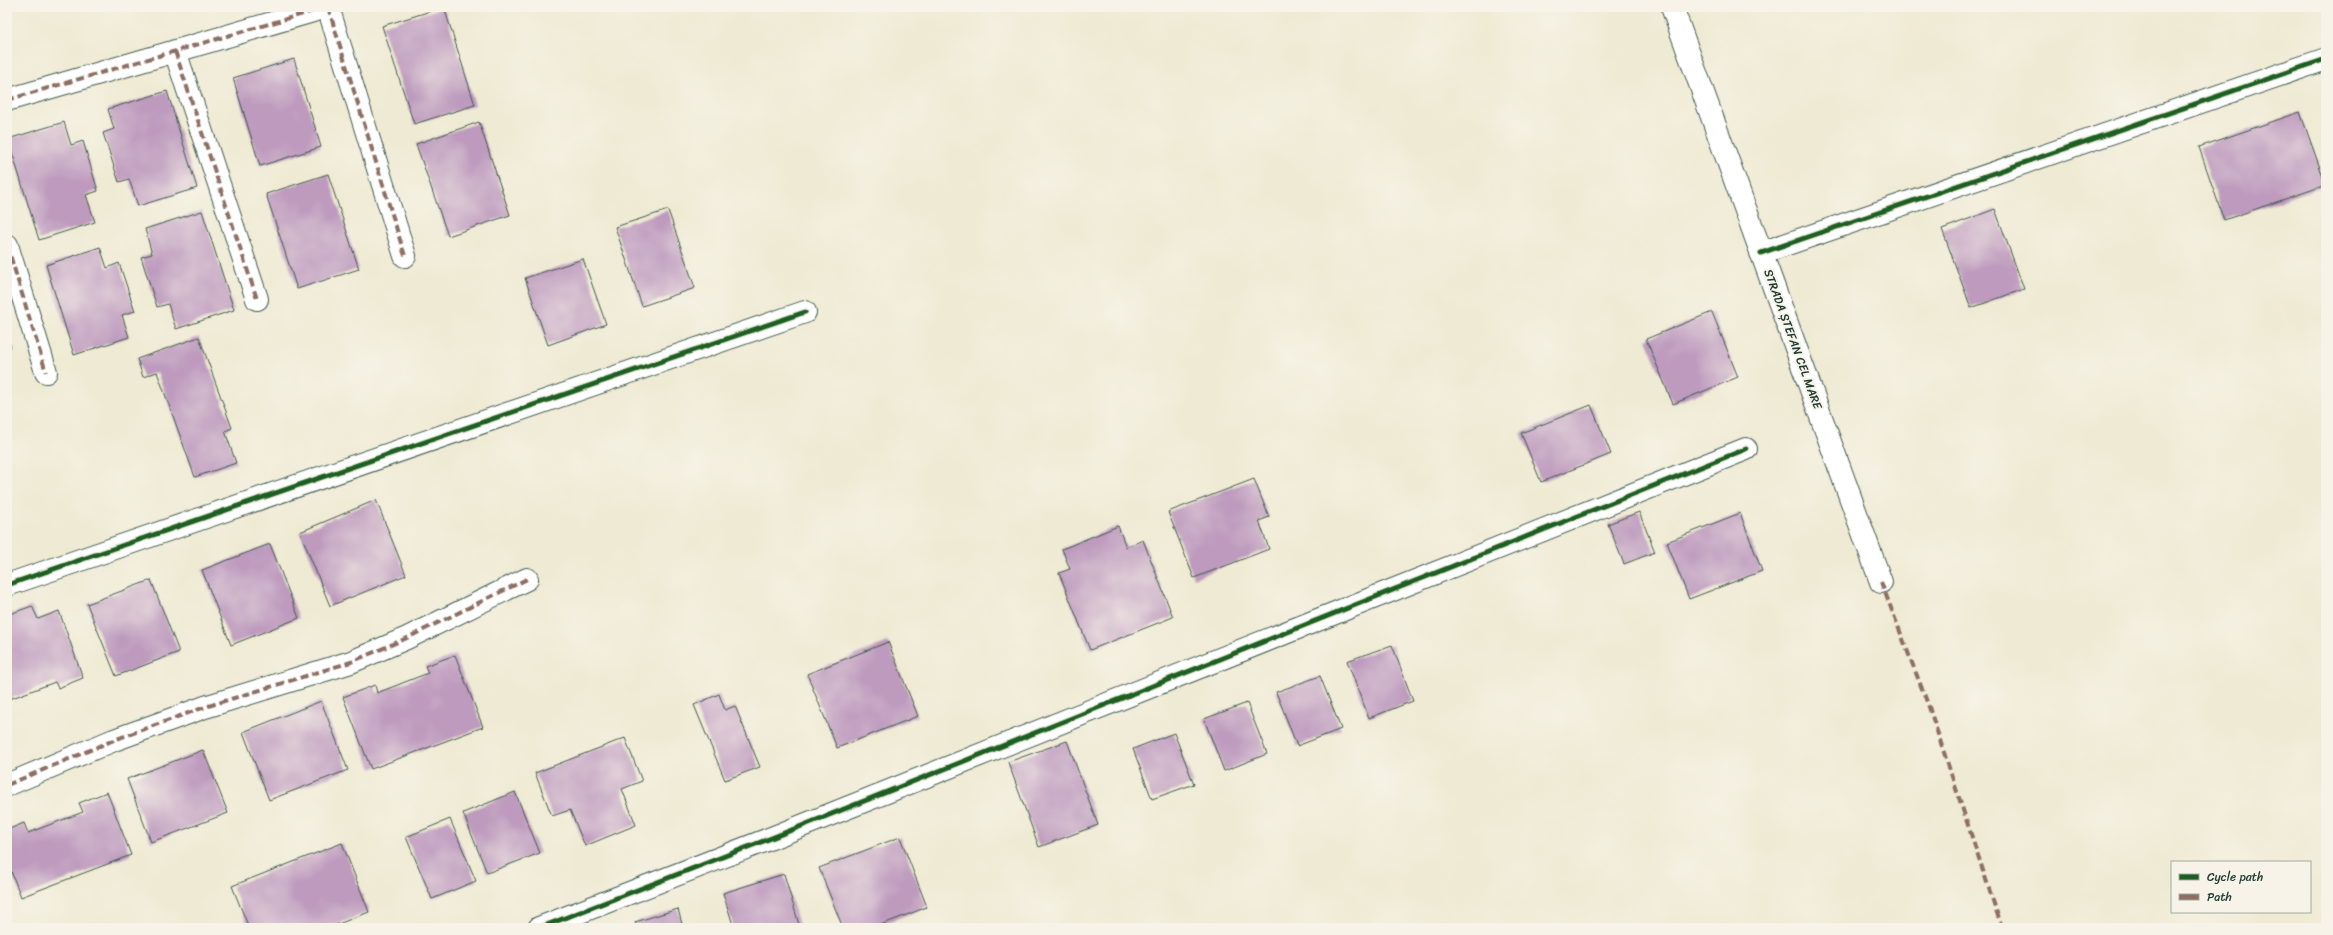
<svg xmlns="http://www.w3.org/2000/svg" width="2333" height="935" viewBox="0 0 2333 935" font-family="Sriracha,sans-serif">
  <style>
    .building { fill: #bd9abe }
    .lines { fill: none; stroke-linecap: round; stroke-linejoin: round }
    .minor-casing { stroke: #3e574c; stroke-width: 24 }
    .minor { stroke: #fff; stroke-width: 22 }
    .quiet { stroke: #8d6e63; stroke-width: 4; stroke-dasharray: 8 4; stroke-linecap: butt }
    .cycleway-casing { stroke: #f7f3e8; stroke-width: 8 }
    .cycleway { stroke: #1b5e20; stroke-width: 5 }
    .labels { text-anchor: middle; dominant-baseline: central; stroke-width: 4; stroke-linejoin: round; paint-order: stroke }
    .street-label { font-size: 12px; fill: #1f3d34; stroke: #f7f3e8 }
  </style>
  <rect width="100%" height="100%" fill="#f7f3e8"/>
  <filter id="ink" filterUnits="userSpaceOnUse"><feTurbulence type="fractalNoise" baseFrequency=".025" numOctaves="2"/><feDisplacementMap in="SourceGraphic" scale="8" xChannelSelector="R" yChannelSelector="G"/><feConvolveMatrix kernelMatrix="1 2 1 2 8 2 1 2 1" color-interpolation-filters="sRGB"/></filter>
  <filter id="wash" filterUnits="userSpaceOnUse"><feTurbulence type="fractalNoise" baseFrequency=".012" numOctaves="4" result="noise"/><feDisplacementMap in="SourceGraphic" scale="16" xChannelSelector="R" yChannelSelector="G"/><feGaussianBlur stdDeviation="0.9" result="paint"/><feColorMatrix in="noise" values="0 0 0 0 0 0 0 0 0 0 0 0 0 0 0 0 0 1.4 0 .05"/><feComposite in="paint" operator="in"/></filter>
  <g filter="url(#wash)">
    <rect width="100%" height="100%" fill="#efead3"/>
    <g id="blocks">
      <path class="building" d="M444,7L475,105L414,124L382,26Z
        M294,59L321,147L260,166L233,78Z
        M167,91L197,188L138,206L129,179L119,182L103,133L114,129L108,109Z
        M2300,112L2326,185L2224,220L2199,147Z
        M64,122L71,145L83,141L98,191L86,195L95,222L39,240L8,139Z
        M479,122L510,215L448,236L416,144Z
        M328,174L359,269L297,289L266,194Z
        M1995,209L2024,289L1971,308L1942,229Z
        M668,210L695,288L642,306L615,227Z
        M202,211L234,310L176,329L168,304L157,307L141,257L152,254L145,229Z
        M100,247L107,268L119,263L135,311L122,315L129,337L74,355L46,265Z
        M583,259L606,324L548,345L525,278Z
        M1712,312L1738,377L1673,404L1646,339Z
        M7,336L11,347L7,348Z
        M199,337L232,428L225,431L236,463L195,477L157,372L143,377L137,359Z
        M1591,405L1611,454L1541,482L1521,433Z
        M1254,479L1269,517L1259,521L1269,549L1194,578L1168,512Z
        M376,500L406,575L330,606L300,532Z
        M1639,512L1655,552L1624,564L1608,524Z
        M1740,513L1762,571L1689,599L1667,542Z
        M1118,526L1126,547L1143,540L1173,617L1090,650L1059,573L1070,569L1062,549Z
        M270,544L299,618L231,645L202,570Z
        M151,580L179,652L116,676L87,604Z
        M32,606L38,619L59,611L83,678L58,688L55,682L7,700V615Z
        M888,642L918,716L837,748L807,674Z
        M1392,645L1413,701L1369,718L1347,661Z
        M455,655L483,727L371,769L343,697L375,685L377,693L428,673L425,666Z
        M1320,676L1341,729L1297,746L1276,692Z
        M719,694L725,710L735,706L760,767L725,780L694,705Z
        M321,701L348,770L269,800L243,732Z
        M1247,703L1267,754L1224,771L1204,719Z
        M1174,733L1194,784L1152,799L1133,749Z
        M625,738L642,781L622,789L636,825L585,846L570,810L552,816L535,773Z
        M1067,741L1098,825L1039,847L1008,762Z
        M203,750L228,813L151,842L127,779Z
        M107,792L131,855L21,897L7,861V830L24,823L28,833L83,812L79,803Z
        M515,792L540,853L487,873L463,813Z
        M450,819L476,881L432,899L406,837Z
        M900,837L927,907L873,928H843L819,868Z
        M342,843L369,912L328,928H249L232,886Z
        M784,874L800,928H734L723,893Z
        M678,909L683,928H637L635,922Z"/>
    </g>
  </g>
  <g filter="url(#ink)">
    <use href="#blocks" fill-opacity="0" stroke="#3e574c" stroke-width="1"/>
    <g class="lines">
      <defs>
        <path id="minor" d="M328,7L405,256
          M1672,7L1881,582
          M175,51L257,299
          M7,100L327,7
          M7,245L46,372
          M1761,253L2326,59
          M7,585L805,312
          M7,785L114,740L205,707L351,662L407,638L527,579
          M539,928L774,837L1746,449"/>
      </defs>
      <use href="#minor" class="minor-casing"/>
      <use href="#minor" class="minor"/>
      <path class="quiet" d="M328,7L405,256
        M175,51L257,299
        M7,100L327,7
        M7,245L46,372
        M1881,582L1929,707L2002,928
        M7,785L114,740L205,707L351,662L407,638L527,579"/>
      <defs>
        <path id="cycleway" d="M1761,253L2326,59
          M7,585L805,312
          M539,928L774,837L1746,449"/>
      </defs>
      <use href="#cycleway" class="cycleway-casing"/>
      <use href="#cycleway" class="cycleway"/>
    </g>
  </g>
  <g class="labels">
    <g class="street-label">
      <text transform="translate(1793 339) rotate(70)">STRADA ȘTEFAN CEL MARE</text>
    </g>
  </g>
  <rect width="2333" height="935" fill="none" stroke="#f7f3e8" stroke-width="24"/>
  <rect x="2171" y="861" width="140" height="52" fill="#f7f3e8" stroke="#a1aaa0"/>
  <rect x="2179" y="874" width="20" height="6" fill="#1b5e20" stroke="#a1aaa0"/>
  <text x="2207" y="881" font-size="12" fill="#1f3d34">Cycle path</text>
  <rect x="2179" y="894" width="20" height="6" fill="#8d6e63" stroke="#a1aaa0"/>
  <text x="2207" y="901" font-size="12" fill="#1f3d34">Path</text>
</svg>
